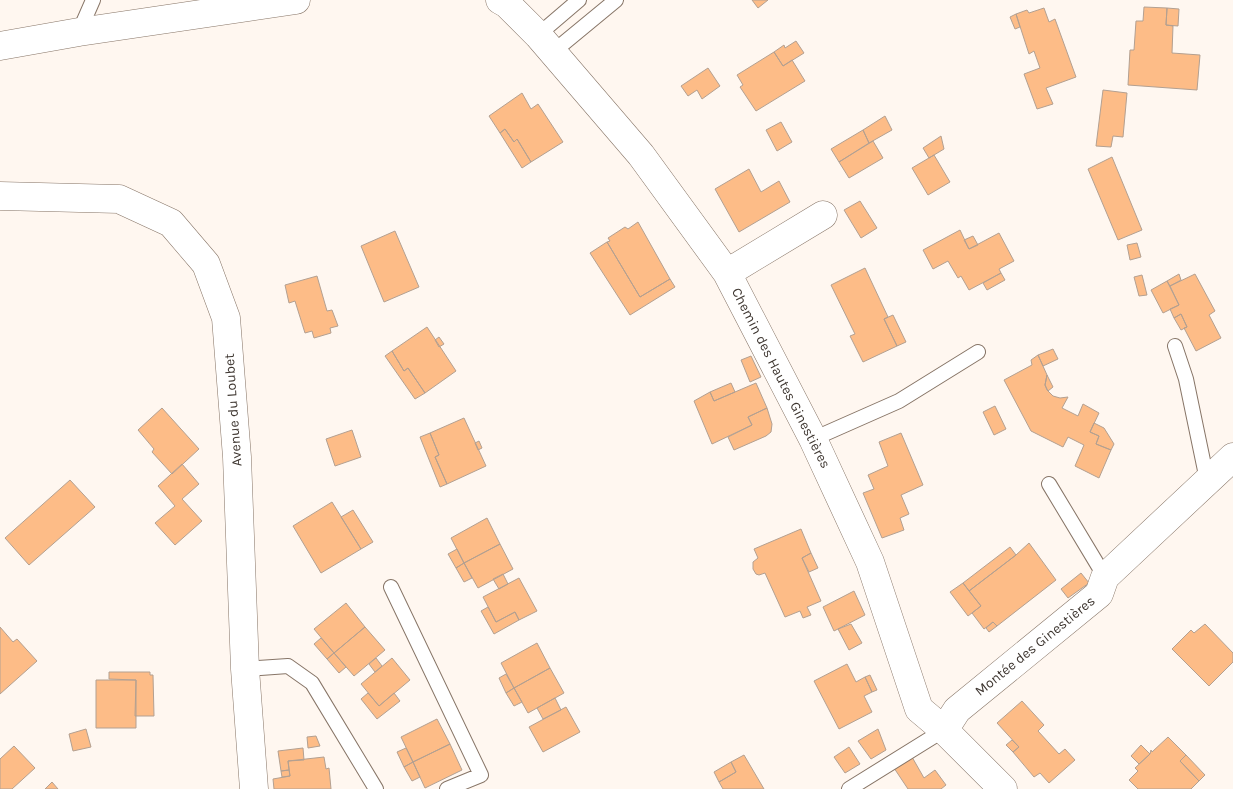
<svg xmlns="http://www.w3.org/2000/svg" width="1233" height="789" viewBox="0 0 1233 789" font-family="Karla,sans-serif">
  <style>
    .building { fill: #fdbc87; stroke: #b3a091 }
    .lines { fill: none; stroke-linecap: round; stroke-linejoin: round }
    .service-casing { stroke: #877567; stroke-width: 16 }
    .minor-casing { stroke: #877567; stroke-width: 29 }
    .tertiary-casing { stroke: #877567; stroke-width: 29 }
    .service { stroke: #fff; stroke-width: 14 }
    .minor { stroke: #fff; stroke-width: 28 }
    .tertiary { stroke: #fff; stroke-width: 28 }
    .labels { text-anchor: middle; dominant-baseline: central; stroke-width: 4; stroke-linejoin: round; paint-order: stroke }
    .street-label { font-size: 14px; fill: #3e3630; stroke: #fff }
  </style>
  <rect width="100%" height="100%" fill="#fff7f0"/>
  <path class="building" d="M752,0H768L758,8Z
    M1144,7L1167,8L1166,25L1173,26L1172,53L1200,55L1197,90L1128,85L1130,50H1134L1136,21H1143Z
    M1044,8L1049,22L1055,19L1076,77L1046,88L1053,104L1037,109L1024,74L1040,68L1034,51L1029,54L1016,14L1027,10L1029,13Z
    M1167,8L1179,9L1178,26L1166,25Z
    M1016,14L1020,27L1015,29L1010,17Z
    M796,41L804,53L783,66L774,52L784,45L785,48Z
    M774,52L783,66L792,60L805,81L756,111L740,87L743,85L737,75Z
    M708,68L720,86L702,99L697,90L688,96L681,86Z
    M1103,90L1127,93L1123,137L1113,136L1111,147L1096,146Z
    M522,93L531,109L538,104L563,142L531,162L517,139L514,142L505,129L500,133L489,116Z
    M885,116L892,130L869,143L863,130Z
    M781,122L792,142L777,151L766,130Z
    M505,129L514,142L517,139L531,162L522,168L500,133Z
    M863,130L869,143L839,162L831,149Z
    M941,136L944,149L929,158L923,148Z
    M873,141L883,158L849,178L839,162Z
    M934,155L950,182L928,195L912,168Z
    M1112,157L1142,230L1118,240L1088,169Z
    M749,169L761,192L779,181L790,202L739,232L715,189Z
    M860,201L877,228L861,238L844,210Z
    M638,222L670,279L640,297L607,242L610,241L608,238L625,227L628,229Z
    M960,230L969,249L999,233L1014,261L999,269L1001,273L969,290L961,276L958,278L948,261L933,269L923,250Z
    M395,231L419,287L384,302L361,246Z
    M973,236L978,245L969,249L964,240Z
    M607,242L640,297L670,279L675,287L630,315L590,253Z
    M1137,243L1141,257L1130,260L1127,245Z
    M865,268L888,317L884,319L897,346L863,362L850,336L855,334L831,285Z
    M1001,273L1005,280L987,290L983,283Z
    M1179,274L1181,280L1170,286L1167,281Z
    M1195,274L1215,311L1209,315L1221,338L1196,351L1184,328L1187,327L1181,314L1174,318L1170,309L1179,305L1170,286Z
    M1142,275L1147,295L1139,296L1134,277Z
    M317,276L327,311L332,310L338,326L330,328L331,333L314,338L312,331L305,333L295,301L289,303L285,285Z
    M1167,281L1179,305L1163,313L1151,290Z
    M1181,314L1187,327L1181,330L1174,318Z
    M893,315L906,342L897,346L884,319Z
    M427,327L456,371L425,393L408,368L404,371L392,351Z
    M439,337L444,344L439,347L435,340Z
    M1053,349L1058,359L1043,366L1038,355Z
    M392,351L404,371L408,368L425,393L415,399L385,356Z
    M1038,355L1047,375L1045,385L1047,390L1053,396L1060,398L1068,397L1062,408L1078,416L1083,404L1099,413L1090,432L1099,436L1096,444L1111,450L1099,478L1075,466L1084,445L1068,437L1063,447L1031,431L1004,380L1032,365L1031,360Z
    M751,356L761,377L750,382L741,360Z
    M1047,375L1053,387L1048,391L1045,385Z
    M731,383L735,392L714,401L710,392Z
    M756,383L767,408L748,417L752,425L712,444L694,401L710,392L714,401Z
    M995,406L1006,429L994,435L983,412Z
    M162,408L199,449L172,474L152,452L154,449L138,430Z
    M767,408L772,424L771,432L766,436L734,450L728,437L752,425L748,417Z
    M464,418L486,466L447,484L435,457L439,455L430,433Z
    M1094,423L1104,428L1114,444L1111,450L1096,444L1099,436L1090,432Z
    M352,430L361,457L335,466L326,439Z
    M430,433L439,455L435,457L447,484L440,487L420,437Z
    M901,433L923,485L901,495L909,514L900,518L904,530L882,538L863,493L874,489L868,475L888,466L879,442Z
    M479,441L482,448L478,450L475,443Z
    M182,464L199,484L182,499L202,521L175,545L155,523L175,506L158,486Z
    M70,480L95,507L29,565L5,538Z
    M332,502L361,549L321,573L293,526Z
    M353,510L373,542L361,549L341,517Z
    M487,518L500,544L464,563L451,538Z
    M801,529L811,553L802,558L821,601L807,607L811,615L803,618L800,611L785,617L765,573L759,575L756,574L753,569V562L758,558L754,549Z
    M1029,543L1056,580L997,626L993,622L984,629L972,613L981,606L969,591L1016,555Z
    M500,544L513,569L478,588L464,563Z
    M1010,547L1016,555L969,591L963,583Z
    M457,549L464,563L456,568L448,554Z
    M811,553L818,568L809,572L802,558Z
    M464,563L472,578L464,582L456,568Z
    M1081,573L1089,583L1068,598L1061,589Z
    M503,574L508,584L499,589L493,579Z
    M519,578L537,611L519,620L515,612L496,622L483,597Z
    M963,583L981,606L968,616L950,592Z
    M854,591L865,615L834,631L823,607Z
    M346,603L365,627L334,653L314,629Z
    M488,607L496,622L515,612L519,620L494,634L481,611Z
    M993,622L997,626L989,632L986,628Z
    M851,624L862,643L849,650L838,629Z
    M1205,624L1233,653V662L1209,686L1172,649L1191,630L1194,633Z
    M0,627L13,642L17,639L37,661L0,694Z
    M365,627L385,650L354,676L334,653Z
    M321,638L334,653L327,659L314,644Z
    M537,643L550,668L514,688L501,663Z
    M334,653L346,667L339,673L327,659Z
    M376,658L382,666L375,672L369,664Z
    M392,658L410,680L379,706L361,684Z
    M847,664L856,682L865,677L872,692L864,696L872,712L839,729L814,681Z
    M550,668L564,693L528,713L514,688Z
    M109,672H150V675H153L154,716H135L136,680L109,679Z
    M506,674L514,688L506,693L499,678Z
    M870,675L877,690L872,692L865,677Z
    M96,680H136V728H96Z
    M514,688L522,702L514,706L506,693Z
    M368,693L379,706L394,693L400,701L377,719L361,699Z
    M555,698L561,710L543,719L537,708Z
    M1022,701L1044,725L1038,731L1059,754L1065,749L1075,760L1049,783L1040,773L1034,777L1013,752L1019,747L997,723Z
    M566,707L580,732L543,752L529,727Z
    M437,719L450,744L413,762L401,737Z
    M86,729L91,747L73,751L69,734Z
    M878,729L886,750L871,759L858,741Z
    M316,736L320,746L308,748L307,737Z
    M1168,737L1186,755L1180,761L1199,781L1191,789H1138L1129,780L1138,771L1135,768L1150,754L1151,750L1152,752Z
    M1012,740L1019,747L1013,752L1006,745Z
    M450,744L462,770L425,788L413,762Z
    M1141,745L1150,754L1139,764L1131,756Z
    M14,746L35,768L12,789H0V759Z
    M849,747L860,764L845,773L834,757Z
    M303,748L304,760L288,761L289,770L281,771L278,751Z
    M406,748L413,762L404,767L397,752Z
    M744,755L764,789H723L719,782L736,772L731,762Z
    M1186,755L1205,775L1199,781L1180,761Z
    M324,757L326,769L329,768L331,789H274L273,779L290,776L288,761Z
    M912,757L924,778L935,770L946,785L941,789H908L894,768Z
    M413,762L420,777L412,781L404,767Z
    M731,762L736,772L719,782L714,772Z
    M289,770L290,776L282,777L281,771Z
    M52,782L58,789H45Z"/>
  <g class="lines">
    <defs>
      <path id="service" d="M79,32L93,0
        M538,35L579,0
        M553,52L616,0
        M1175,346L1186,379L1207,480
        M813,439L899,401L978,352
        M1049,484L1105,577
        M391,587L481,775L447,789
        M245,669L288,666L312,683L376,789
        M849,789L944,730"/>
      <path id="minor" d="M500,0L507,4L538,35L641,155L727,273L813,439L870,562L919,709L944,730L1003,789
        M0,46L79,32L296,0
        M727,273L823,215
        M944,730L957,710L1099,594L1105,577L1233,457"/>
      <path id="tertiary" d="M0,196L119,199L171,223L206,264L226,318L237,457L245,669L254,789"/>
    </defs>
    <use href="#service" class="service-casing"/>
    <use href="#minor" class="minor-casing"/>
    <use href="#tertiary" class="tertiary-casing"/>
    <use href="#service" class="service"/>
    <use href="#minor" class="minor"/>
    <use href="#tertiary" class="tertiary"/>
  </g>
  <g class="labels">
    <g class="street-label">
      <text transform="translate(781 378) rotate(63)">Chemin des Hautes Ginestières</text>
      <text transform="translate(233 410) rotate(-94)">Avenue du Loubet</text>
      <text transform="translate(1035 646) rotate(-39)">Montée des Ginestières</text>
    </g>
  </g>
</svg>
